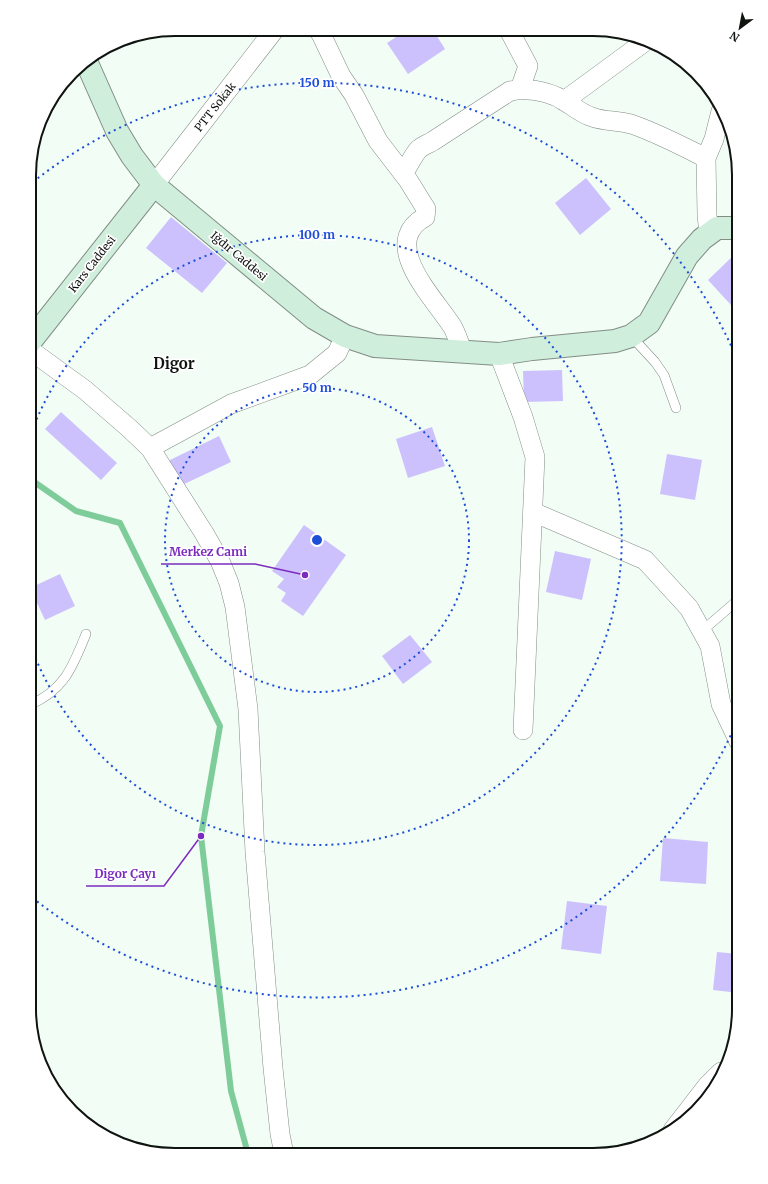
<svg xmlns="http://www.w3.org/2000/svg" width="768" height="1184" viewBox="0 0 768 1184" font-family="Merriweather,serif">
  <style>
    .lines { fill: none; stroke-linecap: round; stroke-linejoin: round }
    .stream { stroke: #7fcc9b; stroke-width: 6 }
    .building { fill: #ccc1fd }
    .lane-casing { stroke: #828d85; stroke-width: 10 }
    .street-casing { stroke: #828d85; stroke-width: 20 }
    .secondary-casing { stroke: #828d85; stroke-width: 24 }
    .lane { stroke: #fff; stroke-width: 9 }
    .street { stroke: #fff; stroke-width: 19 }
    .secondary { stroke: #cfefdc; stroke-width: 22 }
    .ring { fill: none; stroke: #1d4ed8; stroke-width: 2; stroke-dasharray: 2 4 }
    .labels { text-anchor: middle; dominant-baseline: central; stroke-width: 3.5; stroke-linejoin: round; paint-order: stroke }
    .street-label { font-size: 11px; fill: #101411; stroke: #fff }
    .district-label { font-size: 15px; font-weight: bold; fill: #101411; stroke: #fff }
    .rim { fill: none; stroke: #101411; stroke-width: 2 }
    .centre { fill: #1d4ed8; stroke: #fff; stroke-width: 2 }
    .ring-label { font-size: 12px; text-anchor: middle; font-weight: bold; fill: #1d4ed8; stroke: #fff; stroke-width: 3.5; stroke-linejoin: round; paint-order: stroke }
    .leader { fill: none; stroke: #7b2cbf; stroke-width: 1.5 }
    .callout-dot { fill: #7b2cbf; stroke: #fff; stroke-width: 1.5 }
    .callout-label { font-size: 12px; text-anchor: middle; font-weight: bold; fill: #7b2cbf; stroke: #fff; stroke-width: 3.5; stroke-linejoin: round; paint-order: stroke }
  </style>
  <rect width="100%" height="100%" fill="#f1fdf5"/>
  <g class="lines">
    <path class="stream" d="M30,479L76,511L120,523L220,726L201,836L231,1091L248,1154"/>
  </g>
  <path class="building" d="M407,30H433L445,49L408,74L387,43Z
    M586,178L611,209L580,235L555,203Z
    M171,217L227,263L202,293L146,248Z
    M734,255L739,260V297L731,305L708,280Z
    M562,370L563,401L524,402L523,371Z
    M61,412L117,463L101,480L45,429Z
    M432,427L445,466L408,478L396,439Z
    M219,436L231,462L180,486L168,461Z
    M667,454L702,460L695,500L660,494Z
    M304,525L346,555L303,616L281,601L286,593L277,587L284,579L272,571Z
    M555,551L591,559L582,600L546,592Z
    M60,574L75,606L45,620L30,588Z
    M410,635L432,662L403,684L382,656Z
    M663,838L708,842L706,884L660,881Z
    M567,901L607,906L601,954L561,949Z
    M717,952L739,954V993L713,990Z"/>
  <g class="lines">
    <defs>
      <path id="lane" d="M631,336L655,362L664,375L676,408
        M702,631L739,599
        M29,705C64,691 73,666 86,634"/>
      <path id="street" d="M318,29L322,36L341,76L354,95L378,141L408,180L426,209L425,217C378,243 435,299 452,326C457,334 459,344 463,352
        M509,30L528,66L520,89
        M564,101L643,43
        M403,173C409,166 412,157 418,150C422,146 428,144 433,141L510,91C529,88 549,91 566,102C574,107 582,114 592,117C605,122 621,120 634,125C659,134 682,146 706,158
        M154,185L275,29
        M709,234L707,215L706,158L714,139L721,111
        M30,350L85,390L129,428L150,448L204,533L220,561L229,583L235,607L248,709L255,852L273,1068L280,1134L284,1154
        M499,354L523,417L535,457L523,730
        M150,448L231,404L310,375L337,353L345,336
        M533,512L645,560L689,608L710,646L721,704L739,742
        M673,1130L707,1086L721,1072"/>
      <path id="secondary" d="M86,61L117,131L132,156L154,185L314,318L345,336L375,346L499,354L532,349L615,341L631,336L649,323L687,256L702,239L717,228H739
        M30,342L154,185"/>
    </defs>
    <use href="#lane" class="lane-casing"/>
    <use href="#street" class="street-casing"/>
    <use href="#secondary" class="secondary-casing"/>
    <use href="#lane" class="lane"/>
    <use href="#street" class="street"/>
    <use href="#secondary" class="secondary"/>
  </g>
  <g class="ring">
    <circle cx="317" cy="540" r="152"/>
    <path d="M30 436A305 305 0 1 1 30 644"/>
    <path d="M738 719A457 457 0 0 1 29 895M33 182A457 457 0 0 1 738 361"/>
  </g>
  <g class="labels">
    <g class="street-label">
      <text transform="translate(215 107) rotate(-52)">PTT Sokak</text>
      <text transform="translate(239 256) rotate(40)">Iğdır Caddesi</text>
      <text transform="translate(92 264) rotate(-52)">Kars Caddesi</text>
    </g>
    <g class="district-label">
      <text x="174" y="363">Digor</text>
    </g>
  </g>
  <path d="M0 0H768V1184H0ZM175 36H593A139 139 0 0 1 732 175V1009A139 139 0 0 1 593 1148H175A139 139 0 0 1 36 1009V175A139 139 0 0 1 175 36Z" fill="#fff" fill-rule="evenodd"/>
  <path class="rim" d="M175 36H593A139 139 0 0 1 732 175V1009A139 139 0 0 1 593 1148H175A139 139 0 0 1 36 1009V175A139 139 0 0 1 175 36Z"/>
  <circle cx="317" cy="540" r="6" class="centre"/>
  <g class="ring-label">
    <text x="317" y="87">150 m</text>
    <text x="317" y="239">100 m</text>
    <text x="317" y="392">50 m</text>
  </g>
  <path class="leader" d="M305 575L255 564H161M201 836L164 886H86"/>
  <g class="callout-dot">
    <circle cx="305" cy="575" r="4"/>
    <circle cx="201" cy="836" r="4"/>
  </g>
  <g class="callout-label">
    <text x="208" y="556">Merkez Cami</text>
    <text x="125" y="878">Digor Çayı</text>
  </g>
  <g transform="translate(740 28) rotate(212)" stroke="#ffffff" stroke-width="3" paint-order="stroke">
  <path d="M0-3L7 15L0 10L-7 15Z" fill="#101411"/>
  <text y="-6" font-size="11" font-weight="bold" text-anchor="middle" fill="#101411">N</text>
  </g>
</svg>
